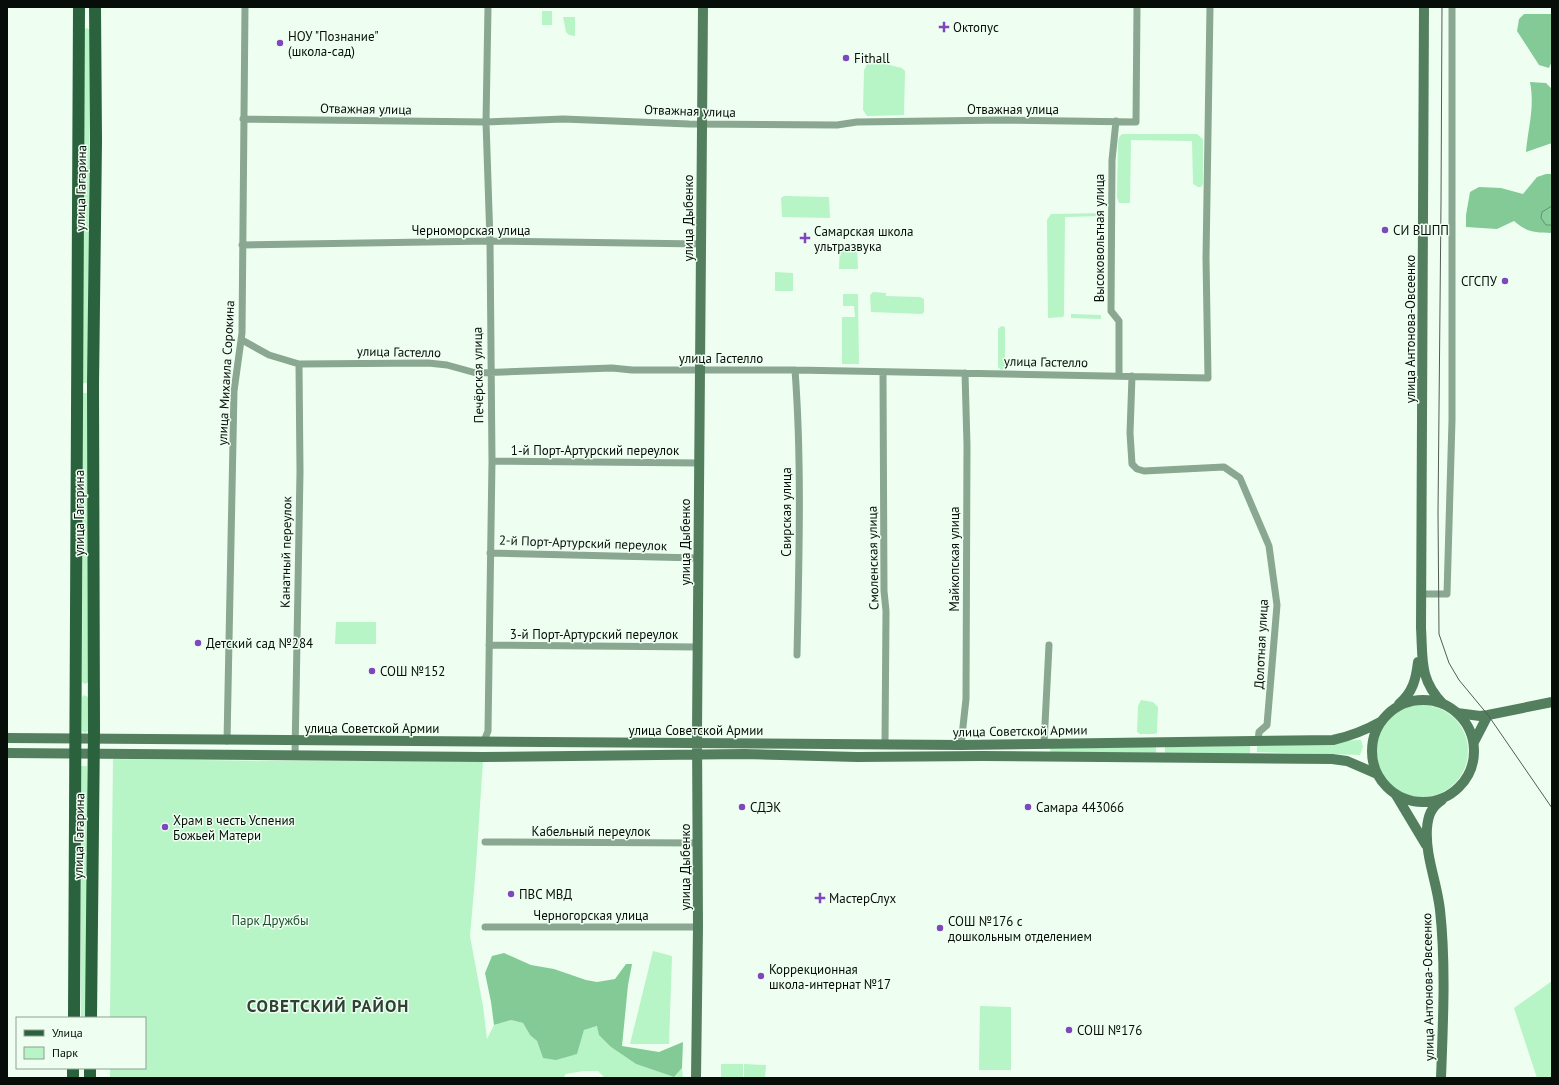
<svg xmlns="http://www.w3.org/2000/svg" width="1559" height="1085" viewBox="0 0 1559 1085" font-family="'PT Sans',sans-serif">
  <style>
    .green { fill: #b7f4c6 }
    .forest { fill: #84ca97 }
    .water { fill: #89cf9c; stroke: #629570 }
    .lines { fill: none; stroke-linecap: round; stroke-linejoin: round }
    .street { stroke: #8aa791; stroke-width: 7 }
    .secondary { stroke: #547f5f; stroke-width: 10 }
    .primary { stroke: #2a623d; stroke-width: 12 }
    .tram { stroke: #525c54; stroke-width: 1 }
    .poi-dot { fill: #7e47bd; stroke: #eefff1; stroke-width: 1.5 }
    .labels { text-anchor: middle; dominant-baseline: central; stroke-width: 3; stroke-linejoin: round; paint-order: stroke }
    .poi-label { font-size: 13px; fill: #070e09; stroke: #eefff1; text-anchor: start }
    .street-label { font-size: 13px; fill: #070e09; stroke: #eefff1 }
    .park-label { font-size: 13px; fill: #1d502e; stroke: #eefff1 }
    .district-label { font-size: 17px; font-weight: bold; letter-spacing: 1px; fill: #304134; stroke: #eefff1 }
  </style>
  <rect width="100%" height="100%" fill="#eefff1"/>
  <path class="green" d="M542,11H552V25H542Z
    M563,17H575V36L569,35L566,32Z
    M87,28L90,30L88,383H83L84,29Z
    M869,60L902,68L905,71L904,115L867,116L863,110L864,70Z
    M1122,134H1197L1203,139V184L1201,187H1198L1193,184L1192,141L1131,140L1130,203H1119L1117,197L1118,142L1119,137Z
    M784,196L829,197L830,218L782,217L781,198Z
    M1104,213V216L1065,217L1064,315L1063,317L1048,318L1047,220L1051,214Z
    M852,243L857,244L858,269H839L840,245Z
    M775,272L793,273V291H775Z
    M873,292L886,293V296L920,297L924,299V312L922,314L871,312L870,295Z
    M843,294H858L859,364H842V317H855L854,306H843Z
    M1071,314L1101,315V319L1071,318Z
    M1002,326L1005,327V366L1004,369L1001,370L998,367V329L1000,327Z
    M83,393H88V682L85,684L82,682Z
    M336,622H376V644H335Z
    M84,695L88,697V731L85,733L82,731V697Z
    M1141,700L1153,702L1158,707L1157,730V733L1154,734H1140L1137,732L1138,706Z
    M1376 751a46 46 0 1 1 92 0a46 46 0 1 1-92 0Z
    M1361,740L1363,747L1360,755L1257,752V744Z
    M1156,746V756H1051L1050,747Z
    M1250,746V755L1165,756V747Z
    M113,759L281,761H483L476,866L470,936L483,1006L487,1039L494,1025L511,1020L523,1023L530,1035L537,1041L543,1058L577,1054L584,1030L598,1026L611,1047L636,1064L674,1077L682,1068L683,1078H605L598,1071H583L566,1074L563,1078H110V1068H145V1018H110Z
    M81,766H87V1018H81Z
    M653,951L672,956L669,1044H630Z
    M1552,981V1078H1537L1514,1008Z
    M980,1006L1011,1007V1070H979Z
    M721,1064H743V1078H721Z
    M744,1064L766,1065L765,1078H744Z"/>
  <path class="forest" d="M1524,14H1552V61L1549,68L1539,65L1517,31L1519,19Z
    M1530,82L1546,83L1552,89V143L1526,152C1528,127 1535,108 1530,82Z
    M1546,174H1552V233C1534,232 1528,233 1514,221L1497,229L1466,227V215L1470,192L1479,187L1501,188L1523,194L1537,177Z
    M504,953L531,965L554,969L586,980L597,982L615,979L626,964H632L628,985L622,1046L659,1052L683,1042L682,1068L674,1077L636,1064L611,1047L599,1035L597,1026L584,1030L577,1054L556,1060L543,1058L537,1041L530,1035L523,1023L511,1020L494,1025L491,1002L485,973L492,956Z"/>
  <path class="water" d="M1552,206V225H1546L1541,218L1542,212Z"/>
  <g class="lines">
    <path class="street" d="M243,119L486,122L563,119L689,124L837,125L857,122L1006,120L1136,122L1137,7
      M1116,121L1112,160L1111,311L1119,321V376
      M242,245L490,241L701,244
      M242,340L269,355L299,364L428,363L447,365L476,373L612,368L632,370H795L1208,378L1206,258L1210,7
      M795,370C802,464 799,560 797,655
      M883,372L884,591L886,611L885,744
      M1132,376L1130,433L1132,464L1137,469L1144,471L1224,467L1240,478L1269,546L1277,605L1267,725L1259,732L1258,741
      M492,461L699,463
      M490,553L698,558
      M1422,594H1447L1452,420V7
      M489,645L698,647
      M227,741L234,391L242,333L245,7
      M484,741L488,731L492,461L490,241L486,122L488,7
      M1044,744L1049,645
      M961,745L966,699L967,445L965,373
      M295,755L300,472L299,364
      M485,842L698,843
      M485,927H698"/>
    <path class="secondary" d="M1424,7L1421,628C1423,660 1419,679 1443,704
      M1372 751a51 51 0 1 1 102 0a51 51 0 1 1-102 0Z
      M1399,704C1413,692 1416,679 1418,662
      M1457,713L1480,716L1488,715L1552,702
      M7,738L961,745L1333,740C1351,736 1366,730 1382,721
      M1474,742L1488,715
      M7,753L484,757L744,754L857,757L982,756L1332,759L1347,761L1377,774
      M1396,795L1426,845
      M696,1078L698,927L697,732L703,7
      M1441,1078C1443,1023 1446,964 1440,910C1437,882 1425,856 1427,828C1428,816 1431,807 1442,800"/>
    <path class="primary" d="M74,1018L79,7
      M91,1018L94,729L93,386L96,141L95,7
      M73,1078V1068
      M90,1078V1068"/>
    <path class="tram" d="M1442,7L1441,203L1438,513L1439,634L1449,663L1459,680L1488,715L1552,808"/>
  </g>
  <g class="poi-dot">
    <path d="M942 21h4v4h4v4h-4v4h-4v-4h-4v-4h4z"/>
    <circle cx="280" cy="43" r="4"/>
    <circle cx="846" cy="58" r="4"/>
    <circle cx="1385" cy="230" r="4"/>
    <path d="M803 232h4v4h4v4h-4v4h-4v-4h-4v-4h4z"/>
    <circle cx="1505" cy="281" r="4"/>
    <circle cx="198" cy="643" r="4"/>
    <circle cx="372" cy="671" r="4"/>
    <circle cx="742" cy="807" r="4"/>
    <circle cx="1028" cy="807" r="4"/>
    <circle cx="165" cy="827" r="4"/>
    <circle cx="511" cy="894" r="4"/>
    <path d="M818 892h4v4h4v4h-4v4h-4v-4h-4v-4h4z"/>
    <circle cx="940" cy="928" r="4"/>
    <circle cx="761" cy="976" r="4"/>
    <circle cx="1069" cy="1030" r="4"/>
  </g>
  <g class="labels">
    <g class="poi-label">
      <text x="953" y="27">Октопус</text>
      <text x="288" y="36">НОУ "Познание"<tspan x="288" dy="15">(школа-сад)</tspan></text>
      <text x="854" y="58">Fithall</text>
      <text x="1393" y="230">СИ ВШПП</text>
      <text x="814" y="231">Самарская школа<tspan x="814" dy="15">ультразвука</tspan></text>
      <text x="1497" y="281" text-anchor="end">СГСПУ</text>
      <text x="206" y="643">Детский сад №284</text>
      <text x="380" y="671">СОШ №152</text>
      <text x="750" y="807">СДЭК</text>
      <text x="1036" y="807">Самара 443066</text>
      <text x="173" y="820">Храм в честь Успения<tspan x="173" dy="15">Божьей Матери</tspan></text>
      <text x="519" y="894">ПВС МВД</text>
      <text x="829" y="898">МастерСлух</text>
      <text x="948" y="921">СОШ №176 с<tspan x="948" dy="15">дошкольным отделением</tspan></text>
      <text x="769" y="969">Коррекционная<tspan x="769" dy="15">школа-интернат №17</tspan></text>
      <text x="1077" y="1030">СОШ №176</text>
    </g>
    <g class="street-label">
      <text transform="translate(366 109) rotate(1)">Отважная улица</text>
      <text x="1013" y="109">Отважная улица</text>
      <text transform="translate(690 111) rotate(2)">Отважная улица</text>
      <text transform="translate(81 188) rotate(-89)">улица Гагарина</text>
      <text transform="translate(688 218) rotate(-90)">улица Дыбенко</text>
      <text x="471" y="230">Черноморская улица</text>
      <text transform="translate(1099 238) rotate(-90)">Высоковольтная улица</text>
      <text transform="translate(1410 329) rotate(-90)">улица Антонова-Овсеенко</text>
      <text transform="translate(399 352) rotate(1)">улица Гастелло</text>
      <text x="721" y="358">улица Гастелло</text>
      <text transform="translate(1046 362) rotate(1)">улица Гастелло</text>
      <text transform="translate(226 373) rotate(-87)">улица Михаила Сорокина</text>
      <text transform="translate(478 375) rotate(-91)">Печёрская улица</text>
      <text x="595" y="450">1-й Порт-Артурский переулок</text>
      <text transform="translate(786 512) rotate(-90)">Свирская улица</text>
      <text transform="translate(79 513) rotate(-90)">улица Гагарина</text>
      <text transform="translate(685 542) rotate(-90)">улица Дыбенко</text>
      <text transform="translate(583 543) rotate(2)">2-й Порт-Артурский переулок</text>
      <text transform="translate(286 552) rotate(-89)">Канатный переулок</text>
      <text transform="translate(873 558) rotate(-91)">Смоленская улица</text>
      <text transform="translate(954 559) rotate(-90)">Майкопская улица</text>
      <text x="594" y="634">3-й Порт-Артурский переулок</text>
      <text transform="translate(1261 644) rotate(-87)">Долотная улица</text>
      <text x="372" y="728">улица Советской Армии</text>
      <text x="696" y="730">улица Советской Армии</text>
      <text transform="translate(1020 731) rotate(-1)">улица Советской Армии</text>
      <text x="591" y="831">Кабельный переулок</text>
      <text transform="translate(79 836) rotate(-89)">улица Гагарина</text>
      <text transform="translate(685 867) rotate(-90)">улица Дыбенко</text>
      <text x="591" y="915">Черногорская улица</text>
      <text transform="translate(1428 987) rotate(-91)">улица Антонова-Овсеенко</text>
    </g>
    <g class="park-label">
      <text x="270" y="920">Парк Дружбы</text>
    </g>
    <g class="district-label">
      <text x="328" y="1006">СОВЕТСКИЙ РАЙОН</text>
    </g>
  </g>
  <rect width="1559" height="1085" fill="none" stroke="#070e09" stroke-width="16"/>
  <rect x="16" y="1017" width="130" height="52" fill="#eefff1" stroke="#929f94"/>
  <rect x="24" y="1030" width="20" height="6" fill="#2a623d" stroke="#929f94"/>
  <text x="52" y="1037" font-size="12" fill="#070e09">Улица</text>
  <rect x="24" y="1047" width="20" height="12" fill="#b7f4c6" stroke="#929f94"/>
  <text x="52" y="1057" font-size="12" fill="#070e09">Парк</text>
</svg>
